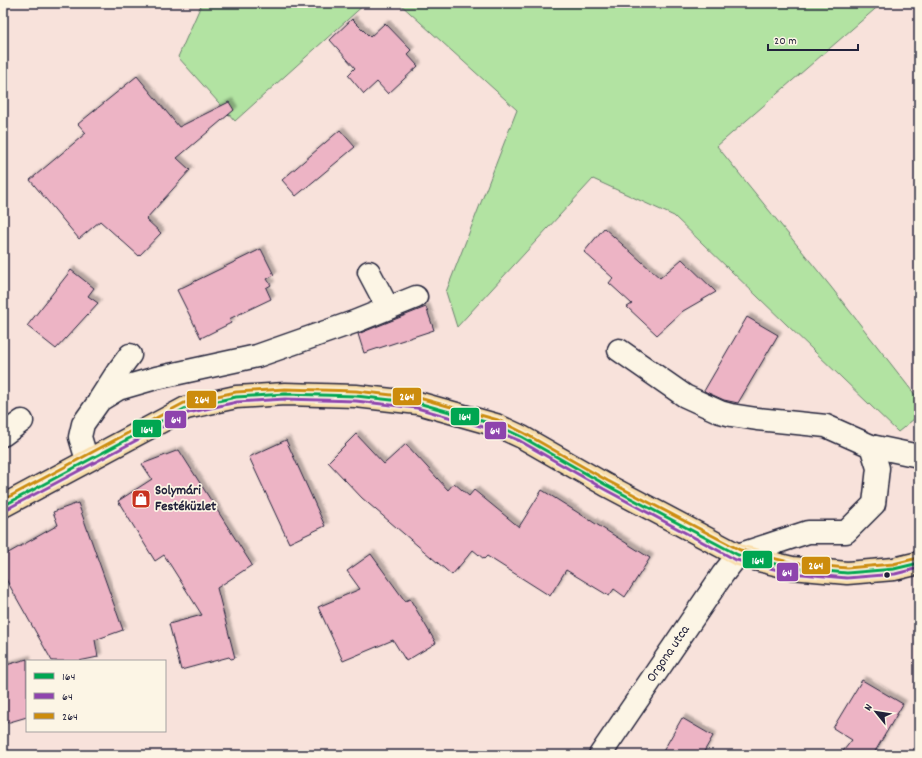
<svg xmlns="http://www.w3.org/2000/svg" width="922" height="758" viewBox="0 0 922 758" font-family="Dekko,sans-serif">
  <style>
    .green { fill: #b2e3a2; stroke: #6a826e }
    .building { fill: #edb4c5; stroke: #22223b; filter: url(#shadow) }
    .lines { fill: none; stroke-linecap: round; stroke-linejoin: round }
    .minor-casing { stroke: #22223b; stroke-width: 25 }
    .major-casing { stroke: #22223b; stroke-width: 25 }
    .minor { stroke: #fcf5e5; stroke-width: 22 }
    .major { stroke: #f9deab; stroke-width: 22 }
    .bus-1-casing { stroke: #fcf5e5; stroke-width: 6 }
    .bus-2-casing { stroke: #fcf5e5; stroke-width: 6 }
    .bus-3-casing { stroke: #fcf5e5; stroke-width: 6 }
    .bus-1 { stroke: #00a651; stroke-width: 3 }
    .bus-2 { stroke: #8e44ad; stroke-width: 3 }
    .bus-3 { stroke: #cc8c0c; stroke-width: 3 }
    .bus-dot { fill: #22223b; stroke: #fcf5e5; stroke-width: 1.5 }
    .labels { text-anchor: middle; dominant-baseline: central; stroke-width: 3.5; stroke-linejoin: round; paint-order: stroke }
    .poi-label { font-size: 14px; font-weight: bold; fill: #22223b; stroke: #fcf5e5; text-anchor: start }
    .street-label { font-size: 14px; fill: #22223b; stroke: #fcf5e5 }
    .line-badge { stroke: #fcf5e5; stroke-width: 1.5 }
    .badge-label { font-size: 11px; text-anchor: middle; font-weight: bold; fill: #fff }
  </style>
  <defs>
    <filter id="shadow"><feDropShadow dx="3.5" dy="-3.5" stdDeviation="1" flood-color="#0004"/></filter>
  </defs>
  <rect width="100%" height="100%" fill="#f8e2db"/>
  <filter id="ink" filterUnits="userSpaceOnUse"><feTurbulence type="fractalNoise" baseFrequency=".025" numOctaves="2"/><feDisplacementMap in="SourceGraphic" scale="8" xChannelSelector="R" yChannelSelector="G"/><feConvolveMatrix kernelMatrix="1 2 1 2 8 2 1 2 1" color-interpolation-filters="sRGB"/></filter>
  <g filter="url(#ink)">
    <path class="green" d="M202,3H366L235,121L178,57Z
      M399,3H882L717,146L831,287L919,400V415L898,432L674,216L593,179L457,327L446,292L517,110Z"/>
    <path class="building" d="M352,19L370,37L385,23L411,50L407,54L418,66L388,94L377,82L364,94L348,75L355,68L330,40Z
      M137,76L179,127L229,102L234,110L177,158L190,170L146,219L161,233L139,256L100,221L79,239L30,180L86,133L78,124Z
      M340,130L355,147L296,196L282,180Z
      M604,228L660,278L682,259L716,292L683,311L657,335L627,307L632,304L609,283L613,278L584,252Z
      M261,249L274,275L267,279L271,285L266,288L271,299L229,319L231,323L201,338L177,290Z
      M71,270L94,288L88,296L98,303L56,349L27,326Z
      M426,307L434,330L364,353L358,334Z
      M747,317L778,335L738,403L724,400L704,391Z
      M356,434L384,464L406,444L448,490L454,483L469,496L474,490L519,527L542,490L650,558L625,597L614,589L609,596L566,570L550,596L487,556L484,559L473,550L452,575L362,498L328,462Z
      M286,440L325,526L289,543L249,457Z
      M179,450L252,565L217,588L235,658L231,659L229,657L181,670L169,624L202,615L164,555L155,561L118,501L152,479L142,464Z
      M78,503L123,630L95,640L98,657L79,661H52L3,574V556L58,525L53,512Z
      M371,554L405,601L410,599L436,643L406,661L393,640L343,661L318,607L360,589L347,571Z
      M27,659V717L3,724V666Z
      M862,680L903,704L873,755H840L852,740L833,728Z
      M682,718L713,736L702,755H661Z"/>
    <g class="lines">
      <defs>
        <g id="minor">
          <path d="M369,272L388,308"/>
          <path d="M100,399L118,371L130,355"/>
          <path d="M3,435L22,421"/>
          <path d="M871,446L919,456"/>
          <path d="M87,460L80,437L83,424L100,400L118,389L156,378L257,356L354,322L416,297"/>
          <path id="s1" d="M600,755L723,574L738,555L808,532H846L874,504L878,468L871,446L826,426L757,419L731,415L720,412L685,396L619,350"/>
        </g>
        <path id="major" d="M3,506L186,408L236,397L285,394L356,396L418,403L496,425L522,437L606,485L738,555L792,568L847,573L894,569L919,563"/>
      </defs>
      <use href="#minor" class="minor-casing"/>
      <use href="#major" class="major-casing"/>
      <use href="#minor" class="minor"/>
      <use href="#major" class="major"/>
      <defs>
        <path id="bus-1" d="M3,506L186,408L236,397L285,394L356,396L418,403L496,425L522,437L606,485L738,555L792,568L847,573L894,569L919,563"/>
        <path id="bus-2" d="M5,510L188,413L237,402L285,399L356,401L417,408L494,430L520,441L604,489L736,560L791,573L847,578L895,574L919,568"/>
        <path id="bus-3" d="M3,500L184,403L236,392L285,389L356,391L419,398L498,420L524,433L608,481L740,550L793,563L847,568L893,564L918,558"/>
      </defs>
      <use href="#bus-1" class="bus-1-casing"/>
      <use href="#bus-2" class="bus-2-casing"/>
      <use href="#bus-3" class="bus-3-casing"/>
      <use href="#bus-1" class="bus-1"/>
      <use href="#bus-2" class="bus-2"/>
      <use href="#bus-3" class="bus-3"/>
    </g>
  </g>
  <defs>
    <symbol id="shop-square" viewBox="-11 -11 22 22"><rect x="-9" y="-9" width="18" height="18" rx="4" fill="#c8321e" stroke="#fcf5e5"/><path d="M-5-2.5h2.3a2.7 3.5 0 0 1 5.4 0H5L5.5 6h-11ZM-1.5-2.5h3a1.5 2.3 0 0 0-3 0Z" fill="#fff"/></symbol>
  </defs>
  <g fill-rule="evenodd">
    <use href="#shop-square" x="130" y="488" width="22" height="22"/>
  </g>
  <circle class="bus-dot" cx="887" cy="575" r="3.5"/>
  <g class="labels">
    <g class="poi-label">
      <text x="155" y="491">Solymári<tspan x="155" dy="16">Festéküzlet</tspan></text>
    </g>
    <g class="street-label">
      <text stroke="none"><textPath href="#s1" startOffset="122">Orgona utca</textPath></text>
    </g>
  </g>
  <g class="line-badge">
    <rect x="392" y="387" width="30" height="19" rx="4" fill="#cc8c0c"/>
    <rect x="186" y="390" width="31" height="19" rx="4" fill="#cc8c0c"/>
    <rect x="450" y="407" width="30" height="19" rx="4" fill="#00a651"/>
    <rect x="164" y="410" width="23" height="19" rx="4" fill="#8e44ad"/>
    <rect x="132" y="419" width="30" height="19" rx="4" fill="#00a651"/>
    <rect x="484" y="421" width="23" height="19" rx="4" fill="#8e44ad"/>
    <rect x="742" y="550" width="31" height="19" rx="4" fill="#00a651"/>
    <rect x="801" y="556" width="30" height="19" rx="4" fill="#cc8c0c"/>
    <rect x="776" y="562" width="23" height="20" rx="4" fill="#8e44ad"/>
  </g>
  <g class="badge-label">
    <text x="407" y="400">264</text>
    <text x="202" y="403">264</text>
    <text x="465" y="420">164</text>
    <text x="176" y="423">64</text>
    <text x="147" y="433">164</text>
    <text x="495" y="434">64</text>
    <text x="758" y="564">164</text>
    <text x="816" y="569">264</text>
    <text x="787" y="576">64</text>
  </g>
  <rect width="922" height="758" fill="none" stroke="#fcf5e5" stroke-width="16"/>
  <rect x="8" y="8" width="906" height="742" fill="none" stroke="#22223b" stroke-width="1.5" filter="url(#ink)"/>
  <rect x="26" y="660" width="140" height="72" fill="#fcf5e5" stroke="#a5a1a1"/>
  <rect x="34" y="673" width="20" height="6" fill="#00a651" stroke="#a5a1a1"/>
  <text x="62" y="680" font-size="12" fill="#22223b">164</text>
  <rect x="34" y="693" width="20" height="6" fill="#8e44ad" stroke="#a5a1a1"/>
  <text x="62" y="700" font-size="12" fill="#22223b">64</text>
  <rect x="34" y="713" width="20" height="6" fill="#cc8c0c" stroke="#a5a1a1"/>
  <text x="62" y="720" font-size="12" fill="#22223b">264</text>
  <g transform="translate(876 712) rotate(300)" stroke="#fcf5e5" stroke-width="3" paint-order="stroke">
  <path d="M0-3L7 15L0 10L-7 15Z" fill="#22223b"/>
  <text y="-6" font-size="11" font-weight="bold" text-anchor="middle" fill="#22223b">N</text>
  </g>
  <path d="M768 44v6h90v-6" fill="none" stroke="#22223b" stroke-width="2"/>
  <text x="774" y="44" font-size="12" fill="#22223b" stroke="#fcf5e5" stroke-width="3" paint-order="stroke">20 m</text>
</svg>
